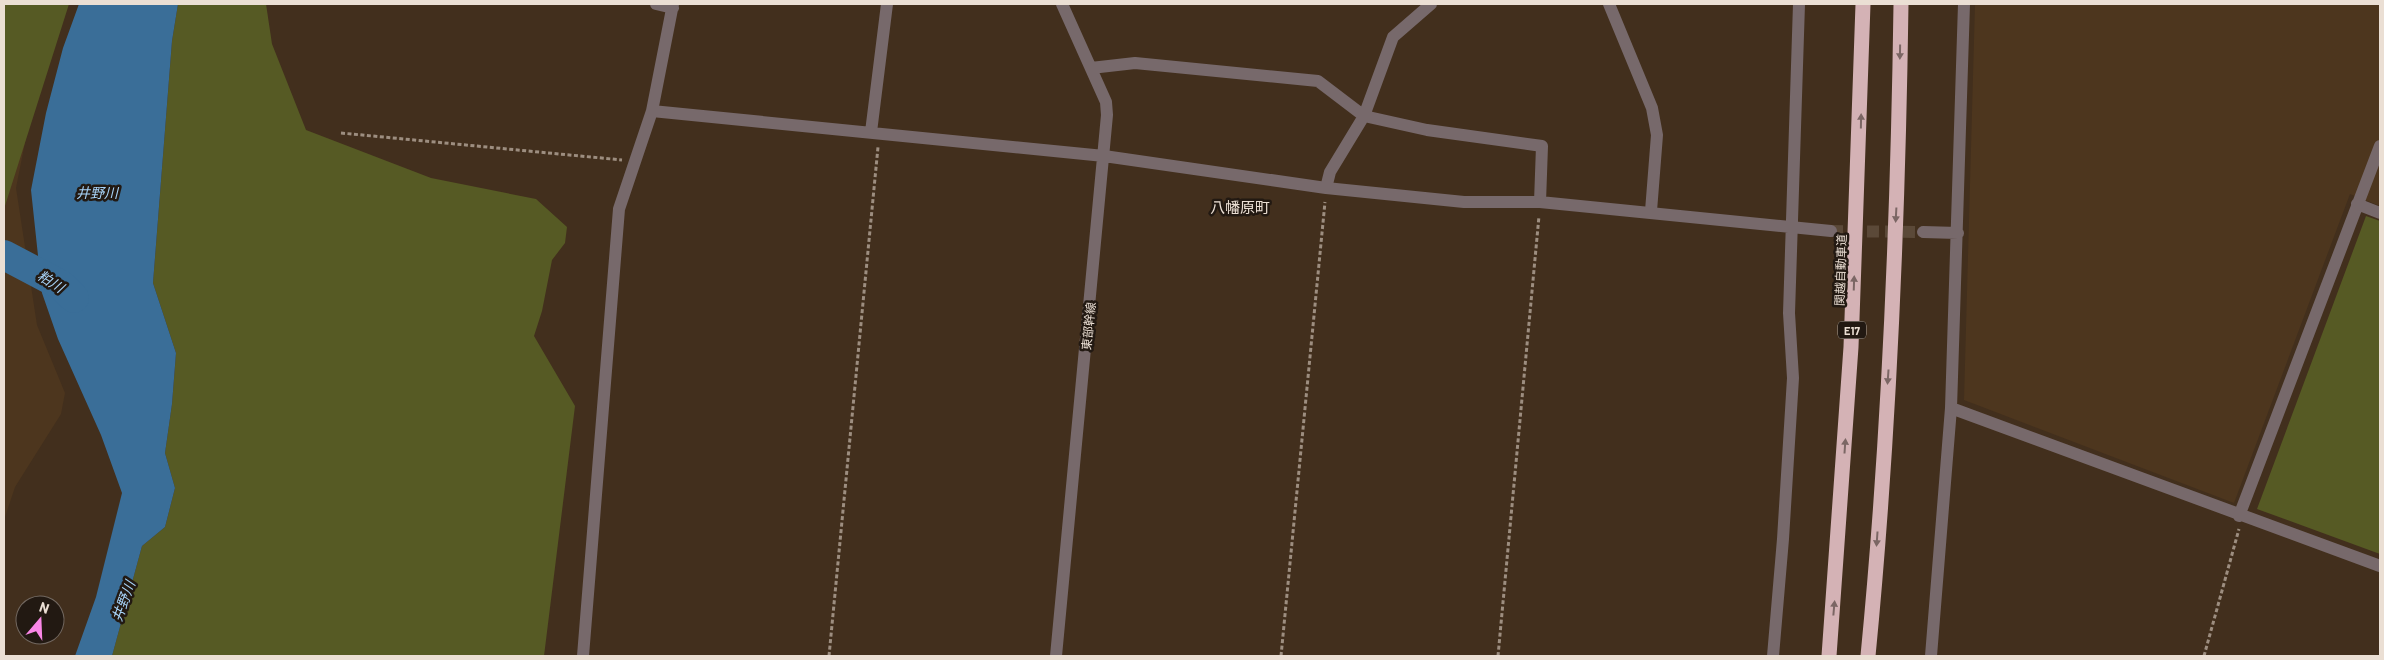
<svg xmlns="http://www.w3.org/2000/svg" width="2384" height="660" viewBox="0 0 2384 660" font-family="Barlow,'Noto Sans JP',sans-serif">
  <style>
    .built { fill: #4d361e }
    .green { fill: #565a24 }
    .water { fill: #3a6e98 }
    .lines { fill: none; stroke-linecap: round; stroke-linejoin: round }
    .river { stroke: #3a6e98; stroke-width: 30 }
    .minor-tunnel { stroke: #5b4938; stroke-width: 12; stroke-dasharray: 12 6; stroke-linecap: butt }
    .path { stroke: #9d8e80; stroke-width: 3; stroke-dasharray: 4 2.5; stroke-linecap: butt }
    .minor { stroke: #77696b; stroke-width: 12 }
    .highway { stroke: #d4b2b5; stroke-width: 15 }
    .oneway { fill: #7b6664 }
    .labels { text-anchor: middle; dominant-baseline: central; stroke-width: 5; stroke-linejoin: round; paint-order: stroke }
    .shield { fill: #221912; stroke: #afa49a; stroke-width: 1 }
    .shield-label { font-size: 11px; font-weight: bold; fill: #ebdfd4 }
    .street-label { font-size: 12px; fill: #ebdfd4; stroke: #221912 }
    .water-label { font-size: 14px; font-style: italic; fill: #a7d3f8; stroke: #221912 }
    .quarter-label { font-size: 15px; fill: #ebdfd4; stroke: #221912 }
  </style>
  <rect width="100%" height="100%" fill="#422f1d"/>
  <path class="built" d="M4,4L36,87L16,188L37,325L65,393L61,414L15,487L4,520Z
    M1975,4H2380V206L2350,194L2234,503L1964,400Z"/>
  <path class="green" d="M4,4H69L4,209Z
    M178,4H266L272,44L306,130L431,178L536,199L567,227L565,243L552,260L542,311L534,336L575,406L544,656H112L142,546L165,527L175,488L165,453L172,404L176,353L153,283L172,41Z
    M2366,216L2380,221V554L2257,509Z"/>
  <path class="water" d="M79,4H178L172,41L153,283L176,353L172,404L165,453L175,488L165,527L142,546L112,656H75L96,597L122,493L101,435L58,339L42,293L31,190L46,113L63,48Z"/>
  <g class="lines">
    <path class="river" d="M4,255L61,285L74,298"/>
    <path class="minor-tunnel" d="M1831,231L1923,232"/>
    <path class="path" d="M341,133L622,160
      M829,656L878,147
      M1281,656L1325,202
      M1498,656L1539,216
      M2204,656L2239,529"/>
    <path class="minor" d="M656,4L673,8
      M1609,4L1652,108L1657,135L1651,211
      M1091,68L1135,63L1318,81L1364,116L1427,130L1542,146L1540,202
      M652,111L1104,156L1326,188L1464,202H1540L1831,231
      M871,132L887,4
      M1326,188L1330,172L1364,116L1393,37L1431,4
      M2357,204L2380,213
      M1923,232L1958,233
      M1951,408L2380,566
      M2239,516L2380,146
      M583,656L619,209L652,111L673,4
      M1056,656L1107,115L1106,102L1062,4
      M1773,656L1783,539L1793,378L1789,313L1799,4
      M1931,656L1951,408L1964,4"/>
    <path class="highway" d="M1829,656L1851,347L1863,4
      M1868,656C1889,440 1898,221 1901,4"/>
  </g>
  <defs><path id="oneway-solid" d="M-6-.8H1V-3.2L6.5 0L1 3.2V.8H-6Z" transform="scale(1.25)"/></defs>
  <g class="oneway">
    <use href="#oneway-solid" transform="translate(1900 52) rotate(91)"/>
    <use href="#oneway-solid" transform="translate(1861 121) rotate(-89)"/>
    <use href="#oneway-solid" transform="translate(1896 215) rotate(93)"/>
    <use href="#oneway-solid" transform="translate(1854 283) rotate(-88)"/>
    <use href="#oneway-solid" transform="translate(1888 377) rotate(94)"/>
    <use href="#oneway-solid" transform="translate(1845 446) rotate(-86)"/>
    <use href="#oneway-solid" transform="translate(1877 539) rotate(94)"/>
    <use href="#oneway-solid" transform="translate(1834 608) rotate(-85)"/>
  </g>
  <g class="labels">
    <rect class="shield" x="1838" y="321.5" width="28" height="17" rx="4"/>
    <g class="shield-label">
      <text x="1852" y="330">E17</text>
    </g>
    <g class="street-label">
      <text transform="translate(1840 270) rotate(-88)">関越自動車道</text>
      <text transform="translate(1088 326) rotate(-84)">東部幹線</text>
    </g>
    <g class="water-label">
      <text x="97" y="192">井野川</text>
      <text transform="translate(51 281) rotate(32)">粕川</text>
      <text transform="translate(123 601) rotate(-70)">井野川</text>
    </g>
    <g class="quarter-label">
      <text x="1240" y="207">八幡原町</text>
    </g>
  </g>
  <rect width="2384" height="660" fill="none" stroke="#ebdfd4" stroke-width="10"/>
  <g transform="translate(40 620) rotate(19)"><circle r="24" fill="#221912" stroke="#726860"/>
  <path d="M0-4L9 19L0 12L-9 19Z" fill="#fa87e7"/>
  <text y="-8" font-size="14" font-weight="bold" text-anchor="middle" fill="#ebdfd4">N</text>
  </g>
</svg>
